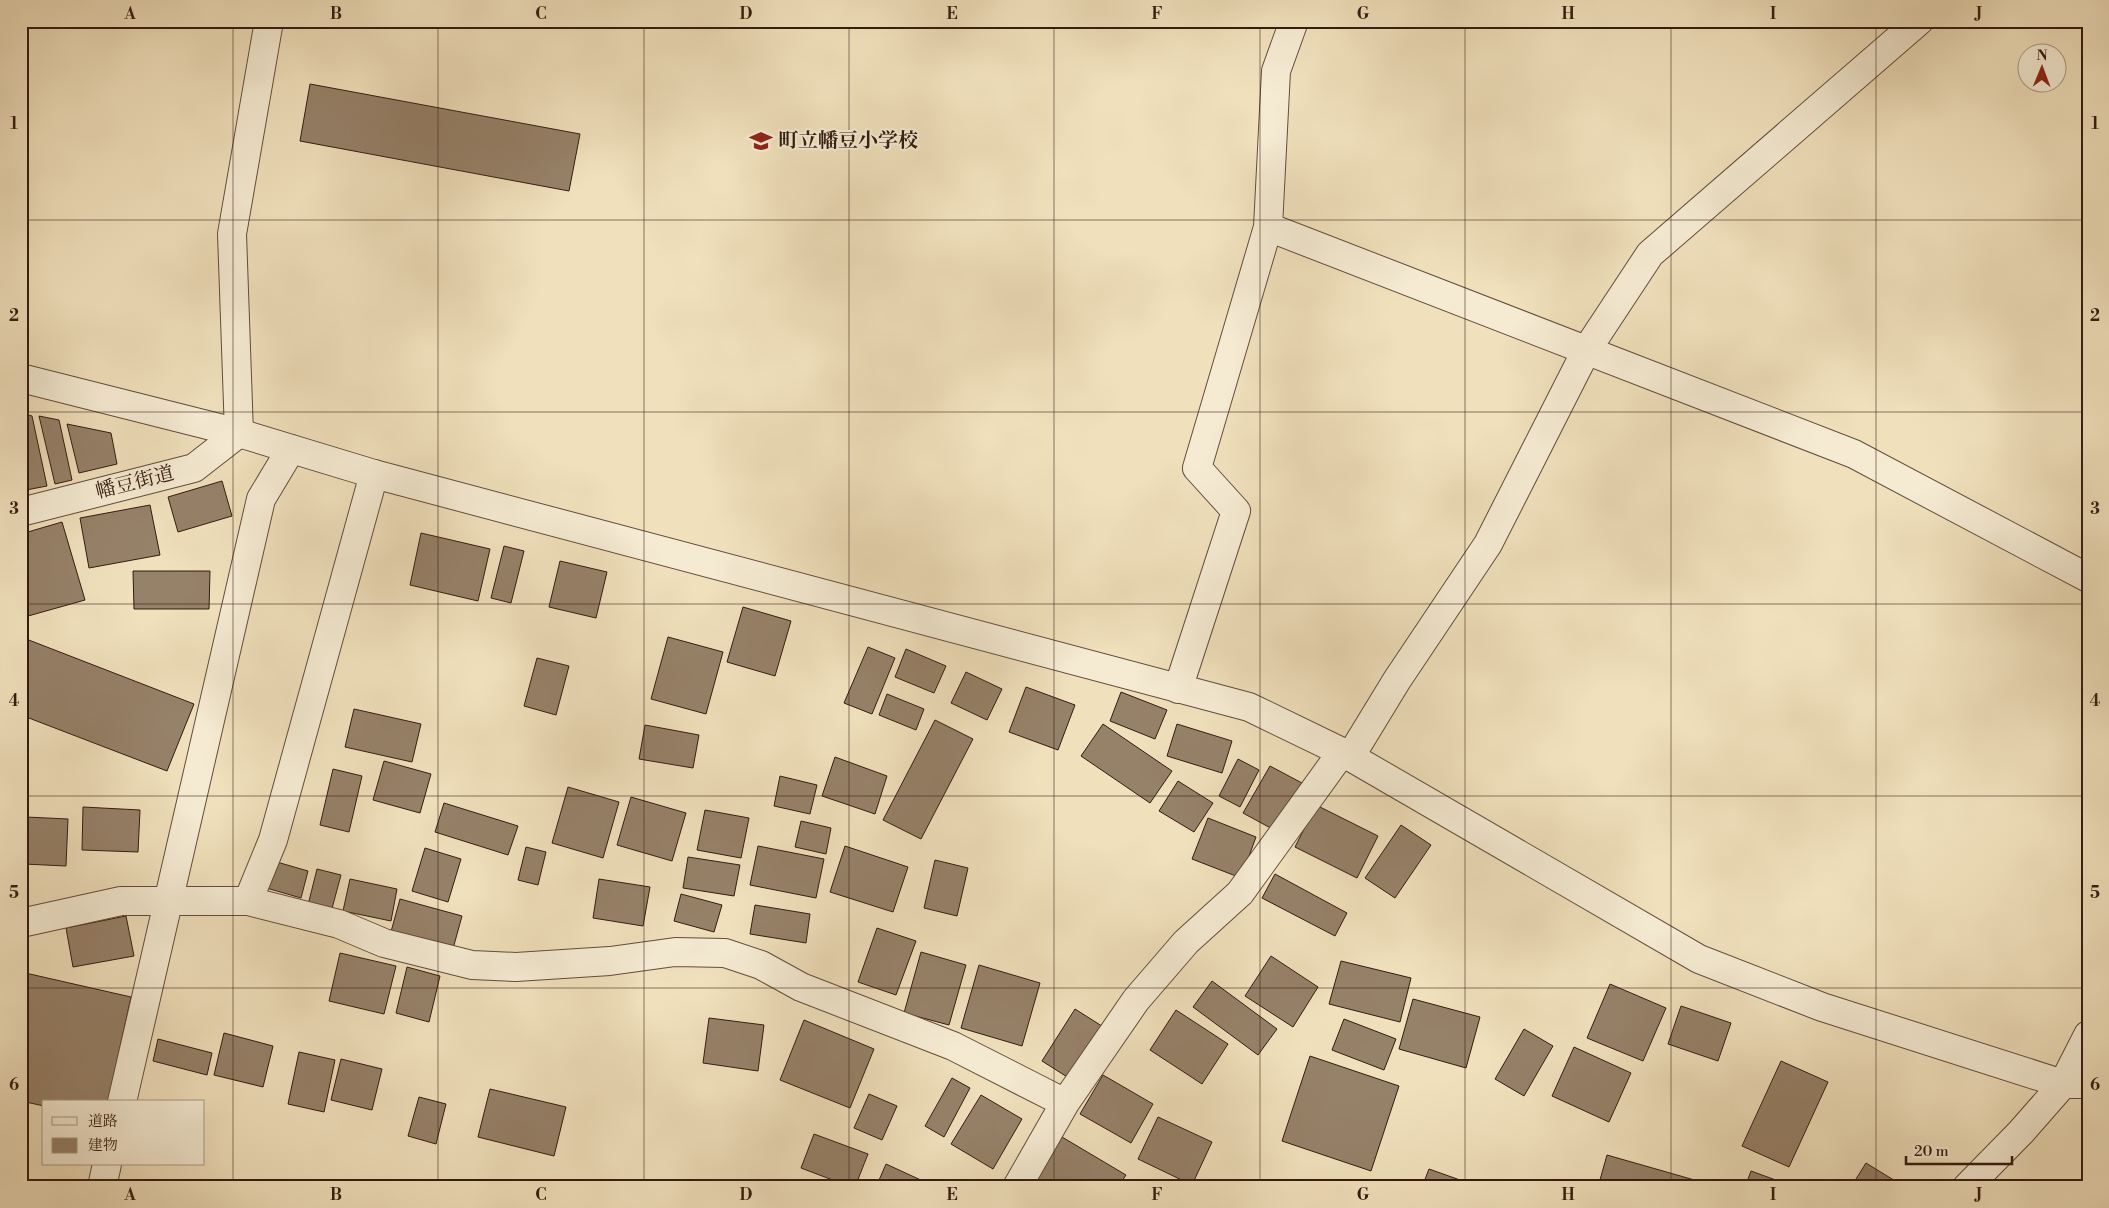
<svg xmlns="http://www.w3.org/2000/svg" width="2109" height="1208" viewBox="0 0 2109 1208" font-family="'Libre Bodoni','Noto Serif JP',serif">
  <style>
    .building { fill: #968169; stroke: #341b10 }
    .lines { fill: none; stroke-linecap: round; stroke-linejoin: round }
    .minor-casing { stroke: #634c3b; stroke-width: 30 }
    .tertiary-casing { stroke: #634c3b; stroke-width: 30 }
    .minor { stroke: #f5ebd3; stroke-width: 28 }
    .tertiary { stroke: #f5ebd3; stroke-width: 28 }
    .grid { fill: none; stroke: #341b10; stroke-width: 1; stroke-opacity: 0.55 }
    .labels { text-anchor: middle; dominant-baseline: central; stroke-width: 4; stroke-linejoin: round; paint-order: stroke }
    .poi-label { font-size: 20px; font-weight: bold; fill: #341b10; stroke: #f5ebd3; text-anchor: start }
    .street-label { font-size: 20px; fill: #341b10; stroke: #f5ebd3 }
    .neatline { fill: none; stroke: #341b10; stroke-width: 2 }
    .grid-label { font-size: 16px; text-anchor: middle; font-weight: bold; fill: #341b10 }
  </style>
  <rect width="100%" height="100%" fill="#f0e0bc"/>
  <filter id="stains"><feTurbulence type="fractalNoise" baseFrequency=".004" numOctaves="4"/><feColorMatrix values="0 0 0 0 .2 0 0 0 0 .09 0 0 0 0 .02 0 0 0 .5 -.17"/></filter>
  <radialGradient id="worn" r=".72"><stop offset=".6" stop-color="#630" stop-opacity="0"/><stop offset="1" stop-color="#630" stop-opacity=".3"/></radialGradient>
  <path class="building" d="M310,84L580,134L569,191L300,141Z
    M21,413L32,416L47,486L26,490L21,469Z
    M39,416L59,420L72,480L55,484Z
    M67,424L111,433L117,464L79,473Z
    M222,481L232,516L178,532L168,497Z
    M150,505L160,555L89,568L80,518Z
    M62,522L85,600L21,618V534Z
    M421,533L490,549L478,601L410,585Z
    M504,546L524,551L511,603L491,598Z
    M560,561L607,572L596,618L549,607Z
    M133,571H210L209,609H134Z
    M743,607L791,621L775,676L727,662Z
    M21,637L194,704L167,771L21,715Z
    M668,637L723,652L706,714L651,699Z
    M868,647L895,658L872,714L844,703Z
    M906,649L946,666L934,693L895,677Z
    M537,658L569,666L556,715L524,706Z
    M966,672L1002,689L987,720L951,703Z
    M1026,687L1075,705L1058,750L1009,732Z
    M1121,692L1167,710L1155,739L1110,721Z
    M887,694L924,709L916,730L879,715Z
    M354,709L421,724L412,762L345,747Z
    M935,720L973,739L921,839L883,820Z
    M1103,724L1172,771L1150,803L1081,756Z
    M1177,724L1232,741L1222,773L1167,756Z
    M645,725L699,735L693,768L639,759Z
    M835,757L887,776L875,814L822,796Z
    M1238,759L1259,770L1240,807L1219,796Z
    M384,761L431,774L420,813L373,800Z
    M1270,766L1302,783L1276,831L1243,813Z
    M333,769L362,776L349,832L320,825Z
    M780,776L817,785L810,814L774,806Z
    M1178,781L1213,803L1194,832L1159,811Z
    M568,787L619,802L603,858L552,843Z
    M631,797L686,813L672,861L617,845Z
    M444,803L518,826L508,855L435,832Z
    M1316,805L1378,836L1357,878L1295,847Z
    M83,807L140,810L138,852L82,850Z
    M705,810L749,818L741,858L697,850Z
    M26,817L68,819L66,866L24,864Z
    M1208,818L1256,837L1241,878L1192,859Z
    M801,821L831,828L826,854L795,847Z
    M1401,825L1431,845L1395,898L1365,878Z
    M758,846L824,859L816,898L750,885Z
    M845,846L908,867L893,912L830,892Z
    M526,847L546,852L538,885L518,880Z
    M425,848L461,859L448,902L412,891Z
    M688,857L740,865L734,896L683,888Z
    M270,860L308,871L301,898L263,887Z
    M935,860L968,868L957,916L924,908Z
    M317,869L341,875L330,916L307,909Z
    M1275,874L1347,913L1335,936L1262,898Z
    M350,879L397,889L391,921L343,911Z
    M599,879L650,887L643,926L593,918Z
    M681,894L722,905L714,932L674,921Z
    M400,899L462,916L451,956L389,939Z
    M755,905L810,914L806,943L750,934Z
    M126,916L134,956L73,967L66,928Z
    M877,928L916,941L896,995L858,982Z
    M921,952L966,965L949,1025L904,1013Z
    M340,953L396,966L384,1014L329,1001Z
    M1271,956L1318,987L1293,1027L1245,996Z
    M1341,961L1411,978L1400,1022L1329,1004Z
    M979,965L1040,983L1022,1046L961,1028Z
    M407,967L440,976L429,1022L396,1013Z
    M21,972L131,997L108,1102H44V1106L21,1101Z
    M1212,981L1277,1029L1258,1055L1193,1007Z
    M1610,984L1666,1008L1643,1061L1587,1038Z
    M1413,999L1480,1017L1466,1068L1399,1049Z
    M1681,1006L1731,1023L1718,1061L1668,1044Z
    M1075,1009L1105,1028L1072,1080L1042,1061Z
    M1176,1010L1228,1044L1202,1084L1150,1050Z
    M709,1018L764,1025L758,1071L703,1063Z
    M1344,1019L1396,1039L1384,1070L1332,1050Z
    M804,1020L874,1049L850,1108L780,1080Z
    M1524,1029L1553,1046L1524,1096L1495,1079Z
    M224,1033L273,1046L263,1087L214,1075Z
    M158,1039L212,1053L207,1075L153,1061Z
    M1574,1047L1631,1073L1609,1122L1552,1096Z
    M299,1052L335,1060L324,1112L288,1104Z
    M1310,1056L1399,1086L1371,1171L1282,1141Z
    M341,1059L382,1069L372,1110L331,1100Z
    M1781,1061L1828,1082L1789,1167L1742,1146Z
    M1103,1075L1153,1104L1131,1143L1080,1114Z
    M952,1078L970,1088L944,1137L925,1126Z
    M490,1089L566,1107L554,1156L478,1137Z
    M869,1094L897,1106L882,1140L854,1128Z
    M981,1095L1022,1119L993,1169L951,1144Z
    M419,1097L446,1104L436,1144L408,1136Z
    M1158,1117L1212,1142L1192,1185L1138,1159Z
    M814,1134L868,1154L855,1187H851L801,1168Z
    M1062,1137L1126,1175L1118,1187H1033Z
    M1607,1155L1719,1187H1598Z
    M1866,1163L1905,1187H1851Z
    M886,1164L936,1187H876Z
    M1429,1169L1474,1185V1187H1422Z
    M1751,1171L1795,1187H1745Z
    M2005,1181L2019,1187H2003Z"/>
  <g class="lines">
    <defs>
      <path id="minor" d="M1268,227L1854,454L2088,578
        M21,512L194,468L239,433L232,234L269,21
        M1178,689L1236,511L1197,468L1268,227L1276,71L1294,21
        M1350,757L1397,680L1488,544L1586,351L1650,254L1919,21
        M248,901L273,840L374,474
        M21,923L121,901H248L339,924L384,943L472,965L516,967L610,961L675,952L725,953L761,965L801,987L953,1046L1065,1103
        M122,1102L261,499L291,449
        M102,1187L107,1164
        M1017,1187L1065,1103L1136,1000L1186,942L1240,893L1342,752
        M1967,1187L2021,1132L2063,1084L2088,1035"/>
      <path id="tertiary" d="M21,378L239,433L374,474L1249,707L1342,752L1699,959L1822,1007L2063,1084H2088"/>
    </defs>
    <use href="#minor" class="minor-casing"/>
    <use href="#tertiary" class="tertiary-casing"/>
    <use href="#minor" class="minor"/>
    <use href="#tertiary" class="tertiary"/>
  </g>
  <path class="grid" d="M233,21V1187M438,21V1187M644,21V1187M849,21V1187M1054,21V1187M1260,21V1187M1465,21V1187M1671,21V1187M1876,21V1187M21,220H2088M21,412H2088M21,604H2088M21,796H2088M21,988H2088"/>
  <defs>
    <symbol id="school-bare" viewBox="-9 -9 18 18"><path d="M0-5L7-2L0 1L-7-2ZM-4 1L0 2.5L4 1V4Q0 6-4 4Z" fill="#8f2418" stroke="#f5ebd3" stroke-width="2.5" paint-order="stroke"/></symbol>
  </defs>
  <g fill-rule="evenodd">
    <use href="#school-bare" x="745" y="125" width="32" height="32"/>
  </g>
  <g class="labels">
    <g class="poi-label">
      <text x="778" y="141">町立幡豆小学校</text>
    </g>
    <g class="street-label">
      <text transform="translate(135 483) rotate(-14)">幡豆街道</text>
    </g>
  </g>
  <rect width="2109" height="1208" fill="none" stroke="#f0e0bc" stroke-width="55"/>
  <rect x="42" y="1100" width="162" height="65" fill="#f5ebd3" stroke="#a89885"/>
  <rect x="52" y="1117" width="25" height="8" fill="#f5ebd3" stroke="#a89885"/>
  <text x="88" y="1126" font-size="15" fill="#341b10">道路</text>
  <rect x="52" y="1138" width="25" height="15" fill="#968169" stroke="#a89885"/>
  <text x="88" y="1150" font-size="15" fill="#341b10">建物</text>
  <g transform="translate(2042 68) rotate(1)"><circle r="24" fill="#f5ebd3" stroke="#a89885"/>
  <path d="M0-4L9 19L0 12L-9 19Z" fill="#8f2418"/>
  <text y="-8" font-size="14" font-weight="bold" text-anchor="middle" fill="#341b10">N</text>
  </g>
  <path d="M1906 1156v8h106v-8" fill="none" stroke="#341b10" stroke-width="2.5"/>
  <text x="1914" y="1156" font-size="15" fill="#341b10" stroke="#f5ebd3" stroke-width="4" paint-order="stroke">20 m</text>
  <rect x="28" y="28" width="2054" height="1152" class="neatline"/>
  <g class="grid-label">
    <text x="130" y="19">A</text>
    <text x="336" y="19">B</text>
    <text x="541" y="19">C</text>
    <text x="746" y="19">D</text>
    <text x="952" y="19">E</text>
    <text x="1157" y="19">F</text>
    <text x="1363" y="19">G</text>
    <text x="1568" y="19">H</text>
    <text x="1773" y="19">I</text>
    <text x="1979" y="19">J</text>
    <text x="14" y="129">1</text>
    <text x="2095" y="129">1</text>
    <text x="14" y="321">2</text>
    <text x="2095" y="321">2</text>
    <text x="14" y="514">3</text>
    <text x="2095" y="514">3</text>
    <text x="14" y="706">4</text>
    <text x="2095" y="706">4</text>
    <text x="14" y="898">5</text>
    <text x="2095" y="898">5</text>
    <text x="14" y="1090">6</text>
    <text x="2095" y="1090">6</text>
    <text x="130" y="1200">A</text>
    <text x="336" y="1200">B</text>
    <text x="541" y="1200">C</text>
    <text x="746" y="1200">D</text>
    <text x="952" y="1200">E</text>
    <text x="1157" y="1200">F</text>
    <text x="1363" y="1200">G</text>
    <text x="1568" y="1200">H</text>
    <text x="1773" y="1200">I</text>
    <text x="1979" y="1200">J</text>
  </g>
  <rect width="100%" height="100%" filter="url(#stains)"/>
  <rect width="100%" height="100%" fill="url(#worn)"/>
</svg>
